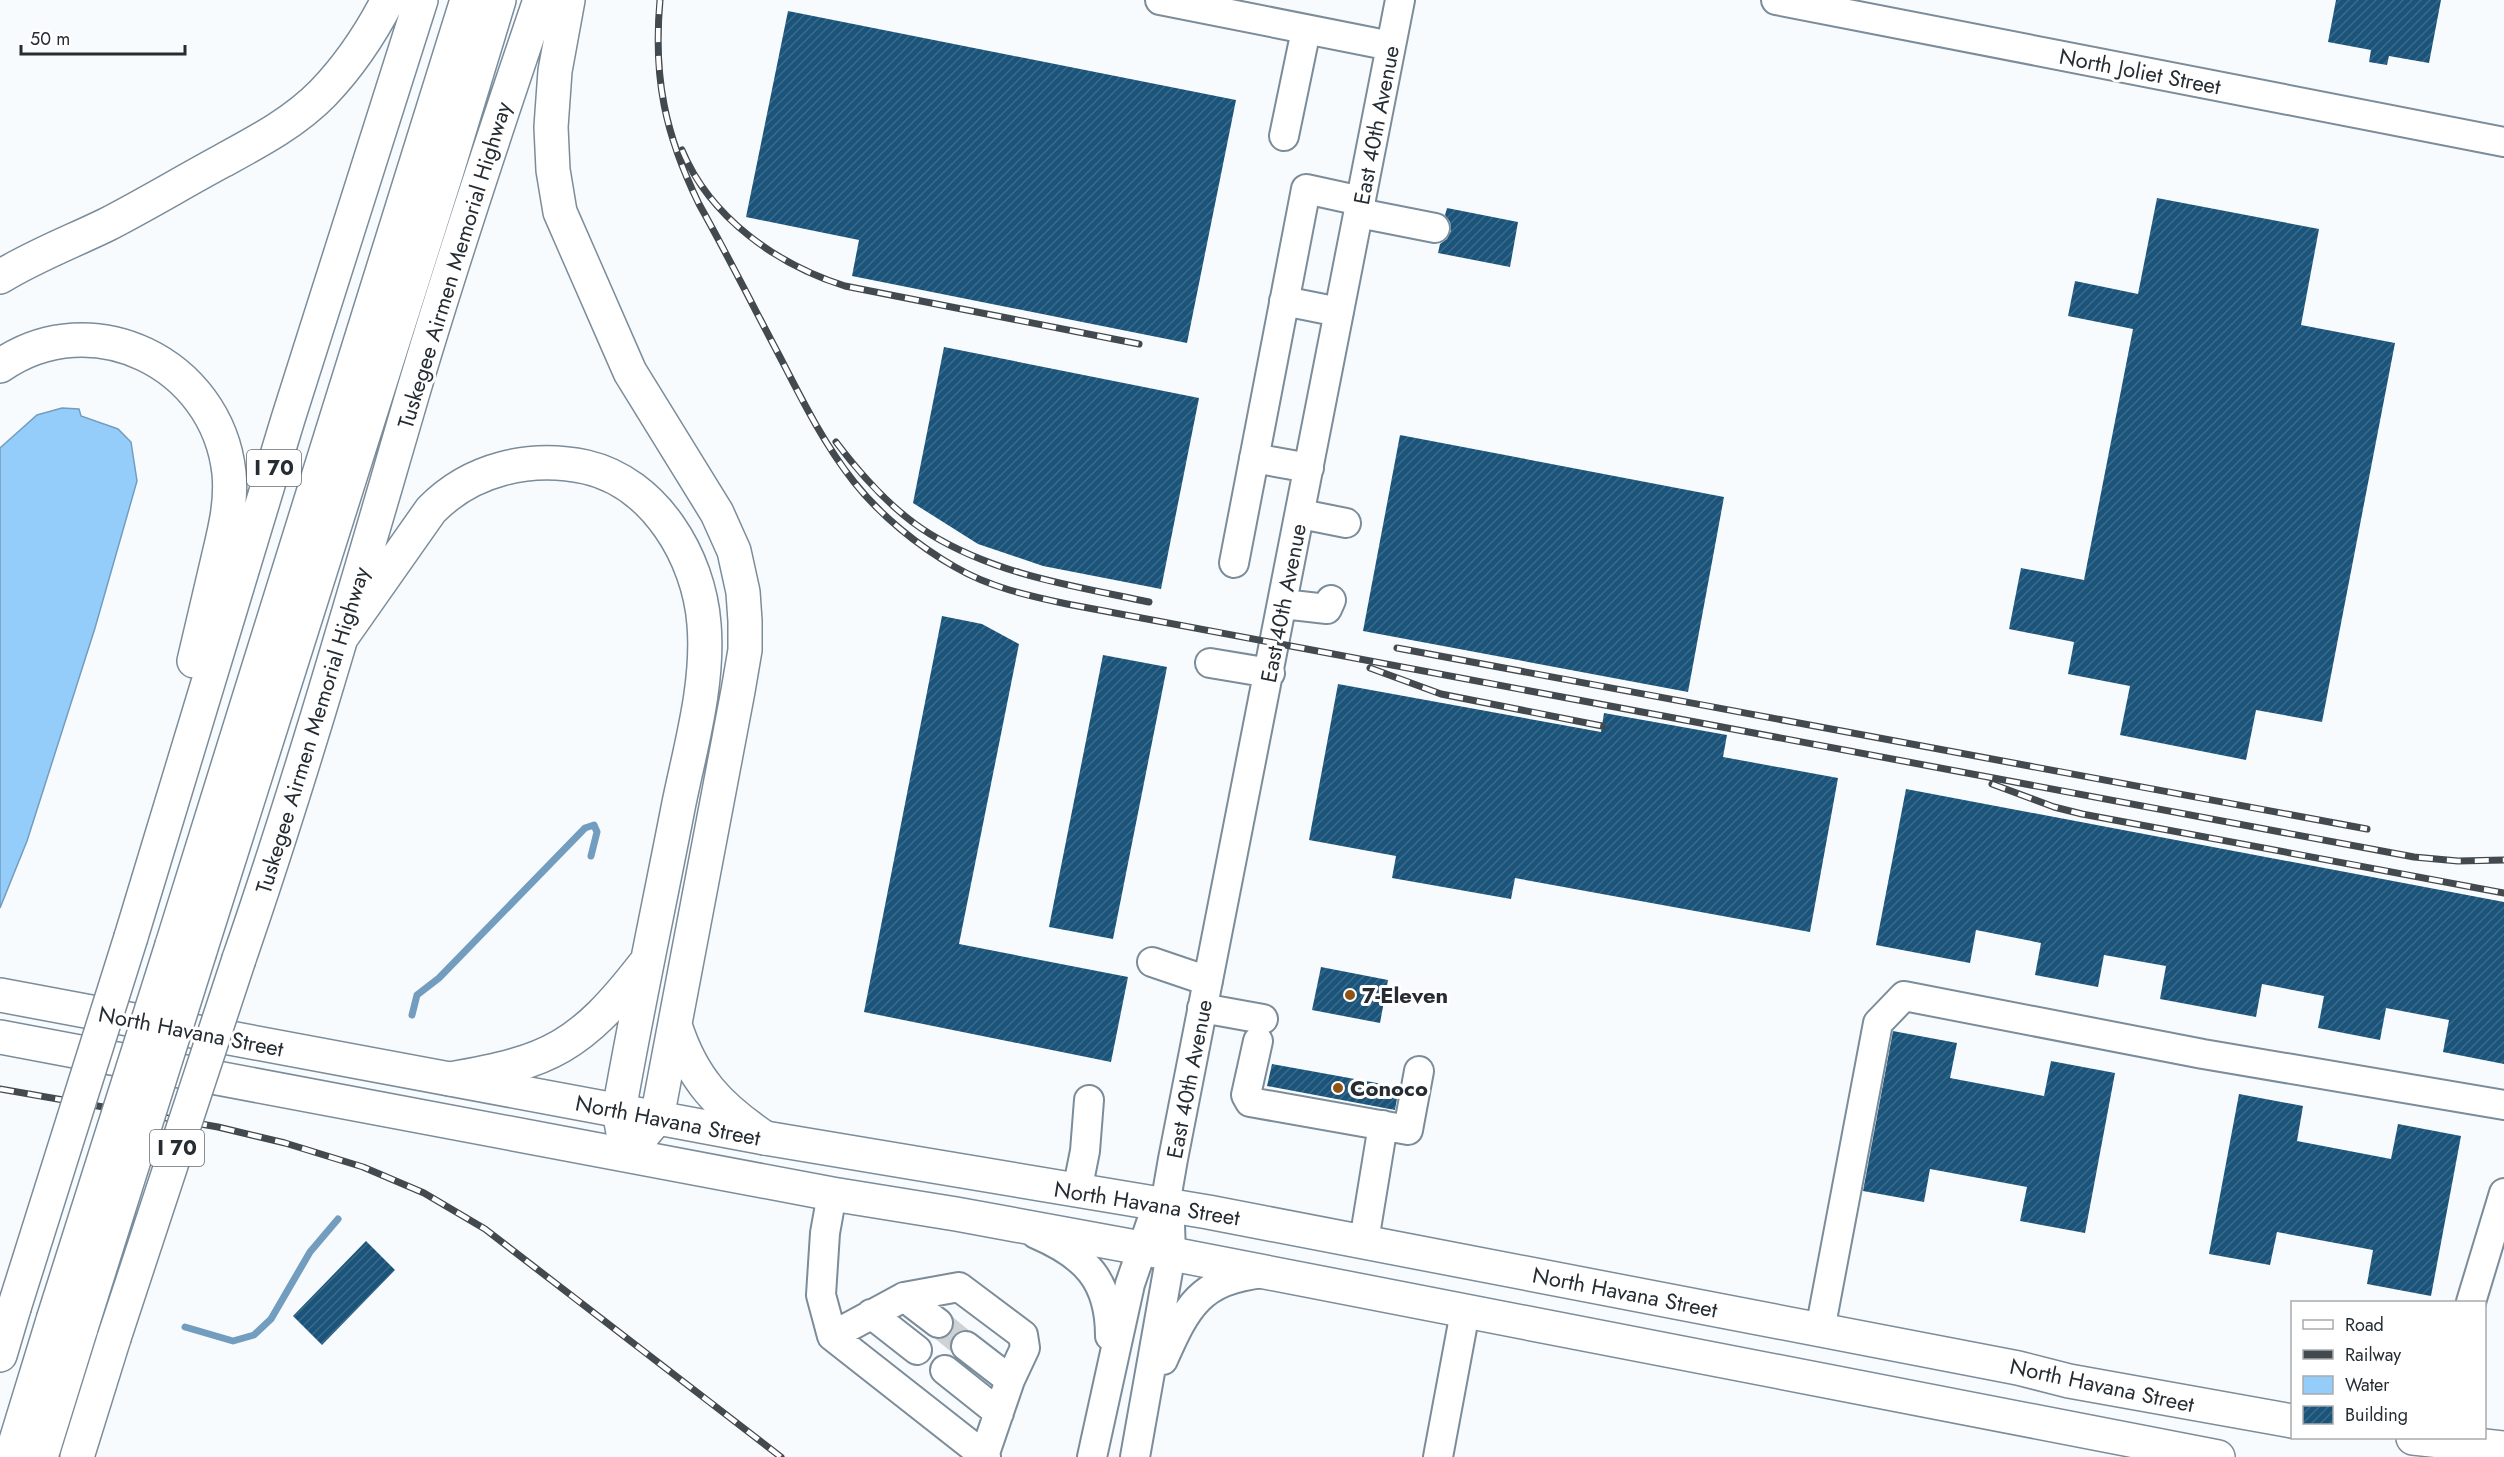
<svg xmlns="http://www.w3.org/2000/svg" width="2504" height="1457" viewBox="0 0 2504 1457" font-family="Jost,sans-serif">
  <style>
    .water { fill: #95cdfa; stroke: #739dbe; stroke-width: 1.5 }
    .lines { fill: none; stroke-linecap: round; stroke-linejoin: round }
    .stream { stroke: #739dbe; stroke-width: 7 }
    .building { fill: url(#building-hatch) }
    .minor-tunnel { stroke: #ced2d5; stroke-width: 28; stroke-dasharray: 28 14; stroke-linecap: butt }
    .minor-casing { stroke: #7b8c9a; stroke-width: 32 }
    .major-casing { stroke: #7b8c9a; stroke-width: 36 }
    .highway-casing { stroke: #7b8c9a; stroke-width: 36 }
    .minor { stroke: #fff; stroke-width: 28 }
    .major { stroke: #fff; stroke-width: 33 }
    .highway { stroke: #fff; stroke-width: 33 }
    .rail-casing { stroke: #434a4f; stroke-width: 7 }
    .rail { stroke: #fff; stroke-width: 4.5; stroke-dasharray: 14; stroke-linecap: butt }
    .highway-bridge-casing { stroke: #7b8c9a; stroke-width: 36; stroke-linecap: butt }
    .highway-bridge { stroke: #fff; stroke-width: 33 }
    .poi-dot { fill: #8f5411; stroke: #fff; stroke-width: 2 }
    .labels { text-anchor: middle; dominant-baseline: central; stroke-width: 6; stroke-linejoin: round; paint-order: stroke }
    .shield { fill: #fff; stroke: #666b70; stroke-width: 1.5 }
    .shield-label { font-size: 21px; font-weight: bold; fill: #252c32 }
    .street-label { font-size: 22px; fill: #252c32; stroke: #fff }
    .poi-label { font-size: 22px; font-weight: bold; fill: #252c32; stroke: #fff; text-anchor: start }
  </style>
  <defs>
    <pattern id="building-hatch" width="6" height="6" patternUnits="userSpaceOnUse" patternTransform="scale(1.5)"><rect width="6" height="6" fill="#1b547a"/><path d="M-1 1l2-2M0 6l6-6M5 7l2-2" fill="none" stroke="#3c6a88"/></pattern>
  </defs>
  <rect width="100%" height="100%" fill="#f8fbfe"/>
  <path class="water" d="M62,408L79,409L81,416L118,429L131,442L137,481L95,628L27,841L0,908V448L37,415Z"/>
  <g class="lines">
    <path class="stream" d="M412,1015L417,995L439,978L585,828L594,825L597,832L591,856
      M185,1327L233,1341L254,1335L271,1319L310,1252L338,1219"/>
  </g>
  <path class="building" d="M2336,0H2441L2429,63L2389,56L2387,65L2369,62L2371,50L2328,42Z
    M788,11L1236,100L1187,343L852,276L859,240L746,217Z
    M2157,198L2319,229L2301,325L2395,343L2322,722L2256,710L2246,760L2120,735L2130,686L2068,674L2074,642L2009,629L2021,568L2084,580L2133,329L2068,316L2075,281L2138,294Z
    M1447,208L1518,222L1510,267L1438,253L1440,244L1447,239L1451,231L1450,222L1445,215Z
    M944,347L1199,398L1161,589L1043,566L978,544L913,503Z
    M1400,435L1724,497L1688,692L1363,631Z
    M942,616L982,624L1019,644L959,944L1128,977L1111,1062L864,1012Z
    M1103,655L1167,667L1113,939L1049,927Z
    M1338,684L1601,732L1604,713L1727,735L1723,757L1838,778L1810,932L1515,878L1511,899L1392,878L1396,856L1309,840Z
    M1906,789L2504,902V1064L2443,1052L2449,1020L2386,1008L2380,1040L2318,1028L2324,996L2262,984L2256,1017L2160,999L2166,966L2104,955L2098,987L2035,975L2041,943L1976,930L1970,963L1876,945Z
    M1321,967L1388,980L1380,1023L1312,1010Z
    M1893,1031L1957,1043L1950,1078L2044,1096L2051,1061L2115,1073L2085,1233L2020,1221L2027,1187L1930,1169L1924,1202L1863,1191Z
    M1272,1064L1399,1087L1395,1110L1267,1086Z
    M2239,1094L2303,1106L2297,1141L2391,1159L2398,1124L2461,1136L2431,1296L2367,1284L2373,1250L2277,1232L2270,1265L2209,1254Z
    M366,1241L395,1270L322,1345L293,1316Z"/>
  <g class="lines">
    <path class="minor-tunnel" d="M938,1323L966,1346"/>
    <defs>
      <path id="minor" d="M1160,0L1391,46
        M1776,0L2504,142
        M1284,136L1306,30
        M1359,213L1435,228
        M1284,301L1339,312
        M1254,458L1309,468
        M1301,514L1346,523
        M1234,563L1306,189L1361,201
        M1283,604L1327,609L1331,600
        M1210,663L1270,673
        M1152,962L1208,981
        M1202,1008L1263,1019
        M1258,1041L1246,1095L1250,1102L1408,1130L1419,1071
        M1077,1191L1085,1151L1089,1100
        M832,1194L825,1233L821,1295L832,1336L986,1457
        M1036,1234C1085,1255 1110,1280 1110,1336
        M1364,1241L1383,1125
        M904,1297L938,1323
        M2471,1302L2504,1193
        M871,1314L917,1350
        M1820,1330L1878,1023L1904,996L2203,1054L2504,1105
        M832,1336L904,1297L959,1287L1023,1335L1025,1348L1010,1380L984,1456
        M966,1346L1010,1380
        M1163,1360C1187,1306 1200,1280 1263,1273
        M945,1370L999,1413
        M1092,1457L1130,1284L1151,1223L1165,1205
        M1135,1457L1171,1254L1170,1224L1165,1205L1173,1159L1400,0
        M1438,1457L1465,1312"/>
      <path id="major" d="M0,995L765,1138L1208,1212L2018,1368L2069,1381L2292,1421
        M0,1037L832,1194L956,1214L1141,1248L2218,1457
        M2413,1438L2504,1448"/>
      <path id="highway" d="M568,0L555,71L551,127L553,170L560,212L630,372L717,513L734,551L743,592L745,621V650L738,691L657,1118L627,1154
        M0,277C34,256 71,242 106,225C145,205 183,182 222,161C257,142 295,122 323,93C349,66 371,33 388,0
        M0,366C92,302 217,363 229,473C232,505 224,533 217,563C209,596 202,628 194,661
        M341,638L431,510C471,469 530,455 586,467C655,483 699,557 704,624C709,683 691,745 679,803C659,906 637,1008 619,1111L627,1154
        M131,937L288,419L421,0
        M172,945L467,0
        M200,951L447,171L499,0
        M239,959C304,771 358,580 414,389C453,258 496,129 540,0
        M675,1025C692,1079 719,1107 765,1138
        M450,1079C551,1062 581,1046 644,965
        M0,1355L14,1308
        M11,1457L53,1320
        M41,1457L81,1328
        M77,1457L114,1338"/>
    </defs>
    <use href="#minor" class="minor-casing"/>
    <use href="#major" class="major-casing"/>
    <use href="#highway" class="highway-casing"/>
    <use href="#minor" class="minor"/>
    <use href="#major" class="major"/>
    <use href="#highway" class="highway"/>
    <defs>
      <path id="rail" d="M660,0C653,78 665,134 699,204C727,254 753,306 780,357C802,400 824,444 854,482C880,515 918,546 955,567C989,587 1029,596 1067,604L2414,857L2458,861L2504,860
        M682,150C710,218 778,265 845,286L1139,344
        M836,442C861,475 894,512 930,534C997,575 1074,586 1149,602
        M1397,648L2367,829
        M1370,668L1441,694L1602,726
        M1992,784L2054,807L2082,814L2504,893
        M0,1089L218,1127L285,1143L363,1167L424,1193L485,1229L781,1457"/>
    </defs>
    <use href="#rail" class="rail-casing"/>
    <use href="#rail" class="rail"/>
    <defs>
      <path id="highway-bridge" d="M14,1308L131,937
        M53,1320L172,945
        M81,1328L200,951
        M114,1338L239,959"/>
    </defs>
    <use href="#highway-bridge" class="highway-bridge-casing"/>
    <use href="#highway-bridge" class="highway-bridge"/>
  </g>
  <g class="poi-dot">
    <circle cx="1350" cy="995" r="6"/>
    <circle cx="1338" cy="1088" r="6"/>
  </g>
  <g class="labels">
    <g class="shield">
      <rect x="247" y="450" width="54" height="36" rx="4.5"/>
      <rect x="150" y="1130" width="54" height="36" rx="4.5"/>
    </g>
    <g class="shield-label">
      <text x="274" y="468">I 70</text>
      <text x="177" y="1148">I 70</text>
    </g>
    <g class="street-label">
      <text transform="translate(2140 71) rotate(11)">North Joliet Street</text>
      <text transform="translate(1376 125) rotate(-79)">East 40th Avenue</text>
      <text transform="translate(454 265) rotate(-73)">Tuskegee Airmen Memorial Highway</text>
      <text transform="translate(1283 603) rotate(-79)">East 40th Avenue</text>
      <text transform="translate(312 730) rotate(-73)">Tuskegee Airmen Memorial Highway</text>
      <text transform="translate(191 1031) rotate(11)">North Havana Street</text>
      <text transform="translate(1189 1079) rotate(-79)">East 40th Avenue</text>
      <text transform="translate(668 1120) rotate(11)">North Havana Street</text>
      <text transform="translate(1147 1203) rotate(9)">North Havana Street</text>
      <text transform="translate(1625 1292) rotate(11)">North Havana Street</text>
      <text transform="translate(2102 1385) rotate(12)">North Havana Street</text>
    </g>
    <g class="poi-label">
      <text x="1362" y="995">7-Eleven</text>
      <text x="1350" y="1088">Conoco</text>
    </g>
  </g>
  <rect x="2291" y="1301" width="195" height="138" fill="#ffffff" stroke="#a8abad" stroke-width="1.5"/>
  <rect x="2303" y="1320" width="30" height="9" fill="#ffffff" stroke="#a8abad" stroke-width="1.5"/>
  <text x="2345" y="1331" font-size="18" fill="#252c32">Road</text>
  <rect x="2303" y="1350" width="30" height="9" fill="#434a4f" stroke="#a8abad" stroke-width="1.5"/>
  <text x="2345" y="1361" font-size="18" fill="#252c32">Railway</text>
  <rect x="2303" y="1376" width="30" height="18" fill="#95cdfa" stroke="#a8abad" stroke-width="1.5"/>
  <text x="2345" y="1391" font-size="18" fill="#252c32">Water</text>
  <rect x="2303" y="1406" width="30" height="18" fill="url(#building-hatch)" stroke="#a8abad" stroke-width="1.5"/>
  <text x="2345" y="1421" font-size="18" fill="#252c32">Building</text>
  <path d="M21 45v9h164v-9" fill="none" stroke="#252c32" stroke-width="3"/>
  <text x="30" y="45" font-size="18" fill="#252c32" stroke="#ffffff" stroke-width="4.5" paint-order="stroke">50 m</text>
</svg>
